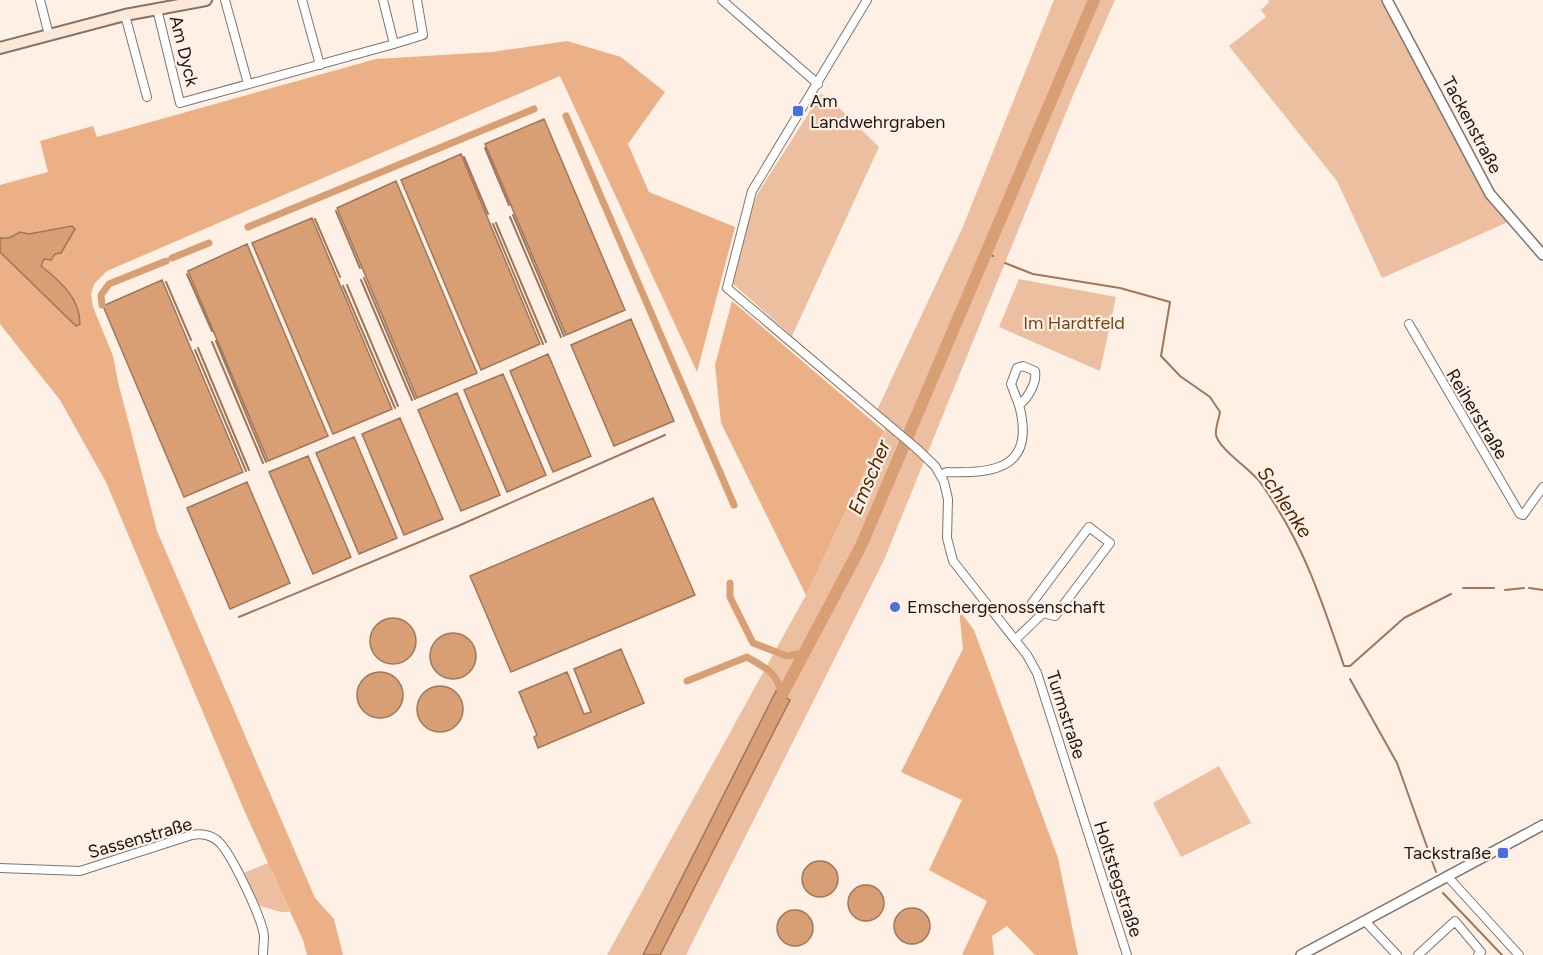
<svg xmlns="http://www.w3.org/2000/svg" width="1543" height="955" viewBox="0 0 1543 955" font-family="Figtree,sans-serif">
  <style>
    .green { fill: #ecbfa0 }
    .forest { fill: #ebb086 }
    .water { fill: #d89f75; stroke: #a07658; stroke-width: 1.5 }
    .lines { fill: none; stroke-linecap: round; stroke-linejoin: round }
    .stream { stroke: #a07658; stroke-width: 2 }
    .canal { stroke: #d89f75; stroke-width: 7 }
    .river { stroke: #d89f75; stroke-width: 12 }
    .minor-casing { stroke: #81746b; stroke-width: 10 }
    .tertiary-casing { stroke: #81746b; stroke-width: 12 }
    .secondary-casing { stroke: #81746b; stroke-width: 14 }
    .minor { stroke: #fff; stroke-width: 8 }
    .tertiary { stroke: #fff; stroke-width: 9 }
    .secondary { stroke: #fce8d9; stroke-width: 10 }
    .poi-dot { fill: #496fe2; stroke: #fff0e6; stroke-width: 2 }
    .labels { text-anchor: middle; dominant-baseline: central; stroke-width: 4.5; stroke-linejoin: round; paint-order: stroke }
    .street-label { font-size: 18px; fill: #1c1714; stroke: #fff0e6 }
    .poi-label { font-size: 18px; fill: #1c1714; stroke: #fff0e6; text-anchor: start }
    .park-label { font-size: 18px; fill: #794313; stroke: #fff0e6 }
    .water-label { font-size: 20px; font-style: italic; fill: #4c2705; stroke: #fff0e6 }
  </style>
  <rect width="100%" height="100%" fill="#fff0e6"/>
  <path class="green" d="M1054,0H1115L1074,93L884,560L686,955H607L806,595L889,421L877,410L962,229Z
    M1268,0H1385L1488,195L1508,222L1382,278L1337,181L1229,46L1266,17L1261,10L1269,2Z
    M821,94L828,97L879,147L792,336L733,284L751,211L758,193Z
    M1019,279L1116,297L1100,371L999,327Z
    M1219,766L1251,823L1181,857L1153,803Z
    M268,863L290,912H281L260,906L241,874Z"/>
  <path class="forest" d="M567,41L621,57L665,92L628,144L649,192L735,227L697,372L560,76L107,271L94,284L91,294L93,307L113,356L118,382L157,531L315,898L334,919L343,955H307L303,940L244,810L106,482L60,400L0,324V185L48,172L40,141L93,126L97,137L376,59L492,52Z
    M732,301L884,431L806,595L721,423L715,365Z
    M959,610L974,630L1058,858L1078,955H1035L1007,926L992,936L994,955H962L987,901L929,870L962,800L901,772L963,649Z"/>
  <path class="water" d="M544,119L625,310L566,335L485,144Z
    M461,154L540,344L481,370L401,180Z
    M396,181L477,373L417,398L337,208Z
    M312,218L392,409L333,434L252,243Z
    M72,226L75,229L61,253L55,254L51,260L44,259L41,266C60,281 80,298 80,324L76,326L0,252V238H9L20,232L29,234Z
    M247,244L328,436L268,461L188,271Z
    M162,280L243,472L184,497L103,306Z
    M631,319L674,421L614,446L571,345Z
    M548,354L591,456L553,472L510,371Z
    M503,374L546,475L507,492L464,390Z
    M457,393L500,495L461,511L418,410Z
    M400,418L443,519L404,535L362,434Z
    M354,437L397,538L359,554L316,453Z
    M308,456L351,557L313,574L269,472Z
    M247,482L290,583L230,609L187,508Z
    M653,498L695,595L511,672L470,576Z
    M370 641a23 23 0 1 1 46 0a23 23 0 1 1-46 0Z
    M430 656a23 23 0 1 1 46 0a23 23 0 1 1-46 0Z
    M621,649L644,703L538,748L534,737L537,735L519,692L567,672L584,714L591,712L574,669Z
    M357 695a23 23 0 1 1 46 0a23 23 0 1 1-46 0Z
    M417 709a23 23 0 1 1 46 0a23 23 0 1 1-46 0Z
    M776,691L790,700L660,955H643Z
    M802 879a18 18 0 1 1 36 0a18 18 0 1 1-36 0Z
    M848 903a18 18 0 1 1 36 0a18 18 0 1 1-36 0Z
    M894 926a18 18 0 1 1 36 0a18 18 0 1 1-36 0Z
    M777 928a18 18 0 1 1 36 0a18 18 0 1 1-36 0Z"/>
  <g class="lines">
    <path class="stream" d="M485,148L509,205
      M464,157L488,214
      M336,211L360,268
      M513,215L564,336
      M510,217L561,337
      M315,219L340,277
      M496,223L546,342
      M493,224L543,344
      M986,253L993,256
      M1005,263L1033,274L1120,288L1170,302L1161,356L1180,376L1210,397L1220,412C1219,419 1215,428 1216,435C1219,449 1250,469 1260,482C1303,542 1321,598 1344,666H1350L1404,618L1451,594
      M187,274L212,331
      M364,278L415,399
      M361,280L412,400
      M166,282L191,340
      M347,285L398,406
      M343,286L395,408
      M216,341L266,462
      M212,342L263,463
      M198,348L249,470
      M195,350L246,471
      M1463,588H1494
      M1529,588L1543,590
      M1505,590L1524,588
      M239,617L458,526L665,435
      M1350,679L1397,763L1436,872
      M1443,893L1502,955"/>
    <path class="canal" d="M566,116L734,505
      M248,227L534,109
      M172,258L209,243
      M102,305L101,295L109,284L166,261
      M730,583V597L753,643L787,656L803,653
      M687,681L747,657C767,669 776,671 782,695"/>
    <path class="river" d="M775,708L861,546L1094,0"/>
    <defs>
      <path id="minor" d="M40,0L49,35
        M225,0L248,84
        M302,0L320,65
        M722,0L818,84
        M867,0L752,191L727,288L916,448L935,466L944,482L948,499L947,538L953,561L1027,655L1037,673L1127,955
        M157,9L180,103L394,44L383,0
        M125,15L147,97
        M394,44L423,35L417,0
        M1409,324L1520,514L1523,515L1543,487
        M941,475L947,472C995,474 1036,468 1019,405C1028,398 1037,383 1035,371L1023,366L1017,368L1011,384L1019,405
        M1089,527L1110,543L1055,616L1043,613L1032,603Z
        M1015,640L1043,613
        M0,868L80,871L192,835C201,833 212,835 219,842C232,855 262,918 264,936C264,942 263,949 263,955
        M1448,877L1519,955
        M1365,921L1397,955
        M1418,955L1455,921L1481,952L1478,955"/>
      <path id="tertiary" d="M1387,0L1490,194L1543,255
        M1301,955L1543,825"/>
      <path id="secondary" d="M0,48L125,15L206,0"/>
    </defs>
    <use href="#minor" class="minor-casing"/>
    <use href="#tertiary" class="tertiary-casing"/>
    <use href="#secondary" class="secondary-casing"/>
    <use href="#minor" class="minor"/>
    <use href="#tertiary" class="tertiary"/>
    <use href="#secondary" class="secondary"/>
  </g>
  <g class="poi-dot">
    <rect x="792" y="105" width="12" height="12" rx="3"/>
    <circle cx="895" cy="607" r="6"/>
    <rect x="1497" y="847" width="12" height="12" rx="3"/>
  </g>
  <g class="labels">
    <g class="street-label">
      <text transform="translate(184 51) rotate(76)">Am Dyck</text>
      <text transform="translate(1472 125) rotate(62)">Tackenstraße</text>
      <text transform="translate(1477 414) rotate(59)">Reiherstraße</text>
      <text transform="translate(1066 715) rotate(72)">Turmstraße</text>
      <text transform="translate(140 838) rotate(-16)">Sassenstraße</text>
      <text transform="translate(1118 879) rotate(72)">Holtstegstraße</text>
    </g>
    <g class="poi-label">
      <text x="810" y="101">Am<tspan x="810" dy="21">Landwehrgraben</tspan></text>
      <text x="907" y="607">Emschergenossenschaft</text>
      <text x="1491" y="853" text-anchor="end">Tackstraße</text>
    </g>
    <g class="park-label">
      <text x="1074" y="323">Im Hardtfeld</text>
    </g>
    <g class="water-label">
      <text transform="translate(869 477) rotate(-67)">Emscher</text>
      <text transform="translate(1285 502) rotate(56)">Schlenke</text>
    </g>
  </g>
</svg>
